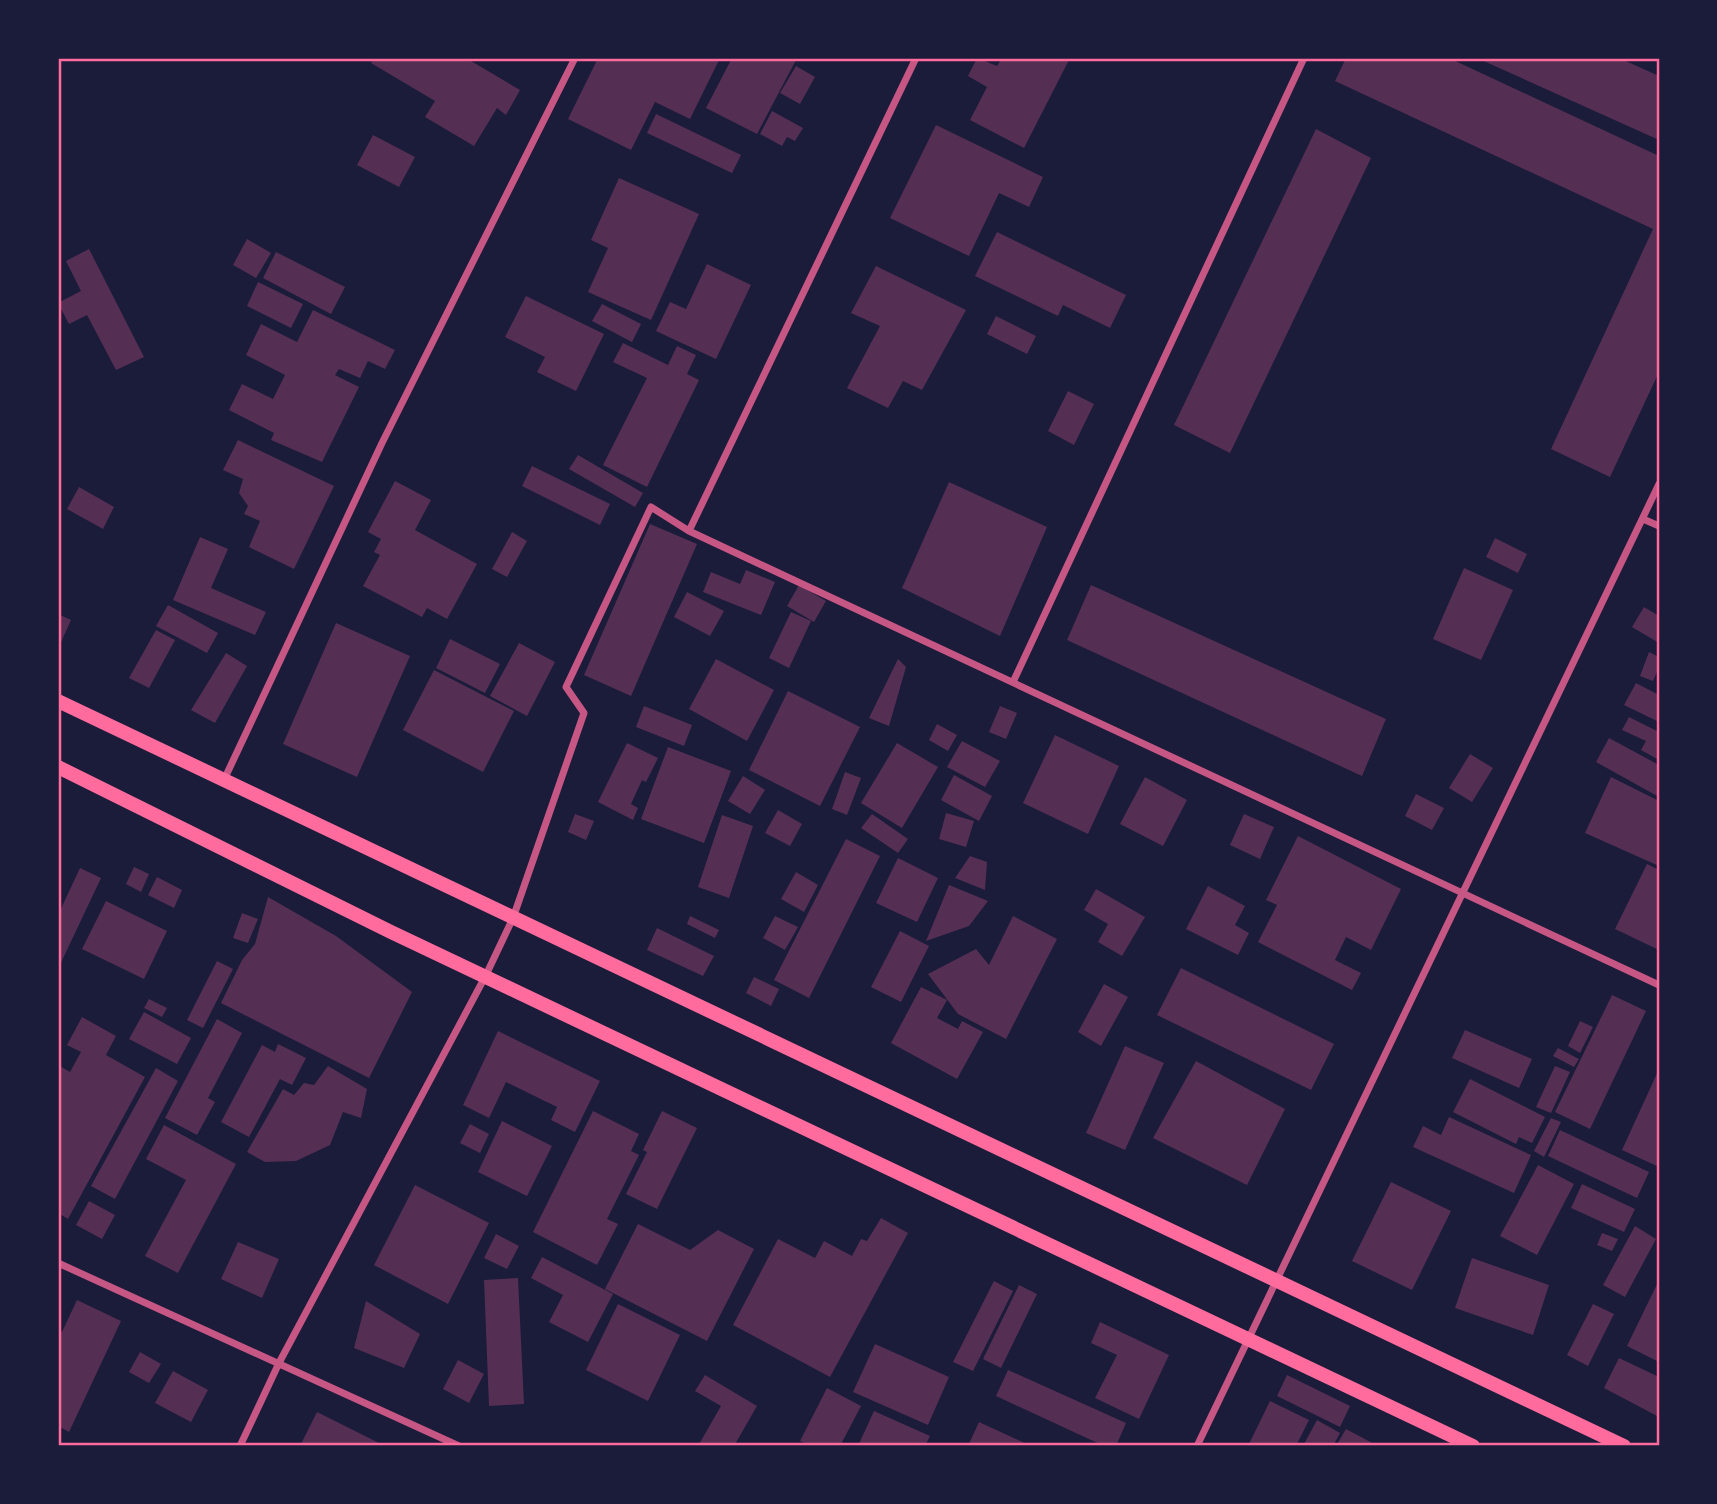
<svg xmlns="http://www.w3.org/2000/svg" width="1717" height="1504" viewBox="0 0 1717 1504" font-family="'PT Sans Narrow',sans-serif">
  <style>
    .building { fill: #542f53 }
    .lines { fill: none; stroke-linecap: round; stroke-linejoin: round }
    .minor { stroke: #c65784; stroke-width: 7 }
    .secondary { stroke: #ff6b9d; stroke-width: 14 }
    .neatline { fill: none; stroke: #ff6b9d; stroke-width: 2.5 }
  </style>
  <rect width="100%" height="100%" fill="#1b1b3a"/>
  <path class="building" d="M374,58H466L520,90L506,115L497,108L474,146L425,117L435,101L371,63Z
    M598,58H720L690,119L655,102L631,150L568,119Z
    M732,58H797L757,134L706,108Z
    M977,58L997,66L1002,58H1070L1024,148L970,120L987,87L968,76Z
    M1346,58H1449L1659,156V372L1610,477L1551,449L1653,229L1335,81Z
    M1477,58H1619L1659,76V140Z
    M796,66L815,77L800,104L780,93Z
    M772,111L803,128L795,141L787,137L782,146L760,134Z
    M656,114L741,155L732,173L647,133Z
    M936,125L1043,177L1029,207L999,193L969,256L890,218Z
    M1316,129L1371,158L1230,453L1174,425Z
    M373,135L415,157L399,187L357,165Z
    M619,178L699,214L651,320L588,292L608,248L591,240Z
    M997,232L1126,295L1110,328L1063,305L1058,316L975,276Z
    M247,239L271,253L256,278L233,265Z
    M89,249L144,357L116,370L87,315L69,324L58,303L81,291L66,261Z
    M276,252L345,287L331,314L263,278Z
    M707,264L751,285L716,359L656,331L670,302L686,309Z
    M876,266L966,310L922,390L903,381L888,408L847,388L880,326L851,313Z
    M258,282L303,304L291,328L247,306Z
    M526,296L604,334L576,391L537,372L545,357L505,337Z
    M602,304L641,324L632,342L592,321Z
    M313,310L395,350L385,369L368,361L360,378L339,369L335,375L359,387L322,462L271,440L274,433L229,410L242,384L273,399L285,375L246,355L261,324L297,342Z
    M996,316L1036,336L1027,354L987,334Z
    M623,343L668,365L677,346L696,355L687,374L699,380L647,487L603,465L647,378L613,362Z
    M1068,391L1094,404L1074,445L1048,431Z
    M238,440L334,486L294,569L249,547L260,521L244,514L248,506L239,493L243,479L223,470Z
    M578,455L643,493L635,507L569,469Z
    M532,466L610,504L600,525L522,486Z
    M395,481L431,500L415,530L477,564L447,619L427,608L422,617L363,586L380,555L374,552L381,539L368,532Z
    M949,482L1047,527L1000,636L902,588Z
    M79,487L114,507L103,529L67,509Z
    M650,524L697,544L631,696L584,675Z
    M512,532L527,541L507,577L492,569Z
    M200,537L228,549L211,588L266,612L255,635L173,600Z
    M1495,538L1527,554L1518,573L1486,557Z
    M1464,568L1513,590L1481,660L1433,639Z
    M746,570L775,582L761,615L703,592L711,572L740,584Z
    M799,585L826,601L814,622L787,606Z
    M1091,585L1386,719L1362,776L1067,640Z
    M687,592L724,611L710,636L674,617Z
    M168,605L218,633L207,653L156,626Z
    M1644,607L1659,616V643L1632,627Z
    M791,612L811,621L789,668L769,658Z
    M58,614L71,620L58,649Z
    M336,623L410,656L357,777L283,744Z
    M156,630L175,640L149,688L129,678Z
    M450,639L500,664L485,693L436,668Z
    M519,643L555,662L527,716L490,696Z
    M1649,652L1659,657V667L1653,681L1640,676Z
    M226,653L247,666L215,723L191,710Z
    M716,659L774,690L747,741L689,709Z
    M898,659L906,667L889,726L869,718Z
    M434,670L514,711L483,772L403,730Z
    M1636,683L1659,695V722L1624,705Z
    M788,691L860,727L820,806L749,770Z
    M644,706L692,725L684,746L636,727Z
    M1000,706L1017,713L1006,739L989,732Z
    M1629,717L1659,732V760L1641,750L1646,741L1622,730Z
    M937,724L957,735L948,751L929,740Z
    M1055,735L1119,766L1088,834L1023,803Z
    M1609,738L1659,765V797L1596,762Z
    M962,741L1000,761L985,787L947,767Z
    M627,743L658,758L646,782L642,780L631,804L638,808L633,820L598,802Z
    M897,743L938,767L902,828L861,803Z
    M668,747L731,771L704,843L641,819Z
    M1470,754L1493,768L1472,802L1449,788Z
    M845,772L861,778L847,815L832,809Z
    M954,775L992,796L979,821L941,800Z
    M743,776L765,790L750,814L728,801Z
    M1145,777L1187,800L1163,846L1120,824Z
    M1611,777L1659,801V866L1585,833Z
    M1416,794L1444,808L1432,830L1405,816Z
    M778,810L802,824L790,846L765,833Z
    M946,813L974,821L966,847L939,839Z
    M575,814L594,821L586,840L568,832Z
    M872,814L908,839L898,853L861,828Z
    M1244,814L1274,827L1260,859L1230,845Z
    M722,815L753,826L729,898L698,887Z
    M1298,836L1401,889L1371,950L1346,937L1335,960L1361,973L1352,990L1258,942L1277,905L1266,900Z
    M846,839L880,856L809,998L774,980Z
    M970,856L987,862L985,890L955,878Z
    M898,858L938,878L917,922L876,903Z
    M1647,864L1659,870V950L1615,929Z
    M134,867L149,874L141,892L126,884Z
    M80,868L101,878L58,969V915Z
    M796,872L818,885L804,912L781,899Z
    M157,877L182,890L174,908L148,895Z
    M949,885L988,901L969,926L926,941Z
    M1208,886L1245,906L1235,925L1249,933L1238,955L1186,929Z
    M1096,889L1145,917L1122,956L1098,942L1108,924L1084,910Z
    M268,897L336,936L412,992L369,1078L221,1003L242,960L255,944Z
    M106,901L167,931L144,979L82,949Z
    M242,913L258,919L248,943L233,938Z
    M690,916L719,930L715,938L687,924Z
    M775,916L798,927L785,950L763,938Z
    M1013,916L1057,939L1006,1039L958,1014L928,974L976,949L989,965Z
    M657,928L714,956L703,976L647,950Z
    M900,931L929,946L901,1002L871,987Z
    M217,961L233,969L203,1028L187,1020Z
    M1181,968L1334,1044L1311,1090L1157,1015Z
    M754,977L779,989L771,1006L746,993Z
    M1104,984L1128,997L1101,1046L1078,1032Z
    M921,987L947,1000L937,1018L958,1029L962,1021L983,1032L957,1079L891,1043Z
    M1612,995L1646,1011L1590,1129L1555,1112Z
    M149,999L167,1008L162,1017L144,1008Z
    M144,1012L191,1038L177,1064L129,1039Z
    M82,1017L116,1036L106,1055L145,1077L68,1219L58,1213V1065L70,1072L81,1052L67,1045Z
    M217,1019L242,1033L208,1098L215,1102L197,1135L165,1118Z
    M1580,1021L1593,1027L1580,1053L1568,1046Z
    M1465,1030L1532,1059L1519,1088L1452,1058Z
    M498,1031L600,1081L575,1132L551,1120L557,1107L506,1082L489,1118L463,1105Z
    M278,1044L306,1058L292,1085L280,1079L249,1137L221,1122L262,1045L275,1052Z
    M1125,1046L1164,1063L1125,1150L1086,1133Z
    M1558,1048L1579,1059L1574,1067L1553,1056Z
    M1196,1061L1285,1109L1247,1185L1153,1138Z
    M328,1066L367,1089L361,1118L343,1112L330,1145L296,1161L265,1162L247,1152L283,1089L294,1095L304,1083L314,1085Z
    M1555,1066L1570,1072L1551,1113L1536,1107Z
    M156,1068L178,1081L115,1199L91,1186Z
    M1659,1069V1167L1622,1150Z
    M1470,1079L1545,1117L1532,1143L1519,1137L1516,1144L1453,1112Z
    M593,1111L639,1134L631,1151L639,1155L607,1219L618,1224L597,1265L533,1232Z
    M662,1111L697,1128L657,1209L626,1194L647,1152L643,1150Z
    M1449,1117L1531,1155L1514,1193L1413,1147L1423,1126L1441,1135Z
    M1551,1118L1561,1122L1544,1157L1534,1151Z
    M502,1121L552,1146L527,1196L478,1172Z
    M470,1124L489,1134L480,1153L460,1143Z
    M164,1125L236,1164L178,1273L145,1256L186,1180L146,1159Z
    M1560,1130L1649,1172L1637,1198L1548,1156Z
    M1538,1165L1574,1184L1537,1255L1500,1236Z
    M1391,1182L1451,1211L1412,1290L1352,1261Z
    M1582,1184L1635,1209L1624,1232L1571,1208Z
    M415,1185L489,1223L448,1304L374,1265Z
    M89,1201L115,1215L102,1239L76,1225Z
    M881,1218L908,1233L830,1377L733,1325L778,1239L815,1258L824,1241L852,1256L861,1239L867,1241Z
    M638,1224L690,1250L718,1230L754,1249L707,1341L605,1289Z
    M1635,1226L1656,1239L1625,1297L1603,1285Z
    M1602,1233L1618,1239L1612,1251L1597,1245Z
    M496,1234L519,1246L507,1269L484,1258Z
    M238,1242L279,1259L262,1298L221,1279Z
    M542,1257L613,1294L588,1342L549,1322L563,1295L531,1278Z
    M1472,1258L1549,1285L1533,1335L1455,1308Z
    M518,1278L524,1404L489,1406L484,1280Z
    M1659,1280V1362L1627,1346Z
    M994,1281L1013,1291L973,1371L953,1362Z
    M1019,1285L1037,1294L1001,1368L983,1359Z
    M77,1300L121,1321L69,1432L58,1426V1330L62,1332Z
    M366,1301L420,1334L404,1368L354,1348Z
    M618,1304L680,1335L648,1401L586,1370Z
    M1593,1304L1614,1314L1588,1366L1567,1355Z
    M1100,1322L1169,1355L1139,1419L1095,1398L1117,1355L1091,1343Z
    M875,1344L949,1377L928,1425L853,1392Z
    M140,1352L161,1364L149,1383L129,1372Z
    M1619,1358L1659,1377V1417L1604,1388Z
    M458,1360L484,1374L469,1403L443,1389Z
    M1008,1370L1126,1423L1116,1446H1104L996,1396Z
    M173,1371L208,1390L191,1422L155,1403Z
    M705,1375L757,1406L734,1446H698L721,1406L695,1391Z
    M1287,1375L1350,1406L1340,1427L1277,1396Z
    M827,1388L861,1406L840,1446H811L800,1441Z
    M1270,1401L1309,1420L1296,1446H1248Z
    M874,1411L930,1436L925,1446H858Z
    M317,1412L385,1446H300Z
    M1317,1420L1340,1433L1333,1446H1303Z
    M979,1422L1031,1446H968Z
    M1346,1429L1378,1446H1336Z"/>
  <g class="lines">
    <path class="minor" d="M1643,519L1659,526
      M689,531L1659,985
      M1014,680L1304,58
      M223,782L382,443L575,58
      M58,1263L459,1446
      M240,1446L279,1363L486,975L513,918L584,713L566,687L651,507L689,531L916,58
      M1197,1446L1659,484"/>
    <path class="secondary" d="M58,701L1624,1446
      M58,767L391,932L1473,1446"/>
  </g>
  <rect width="1717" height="1504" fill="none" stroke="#1b1b3a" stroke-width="119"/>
  <rect x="60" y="60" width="1598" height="1384" class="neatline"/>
</svg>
